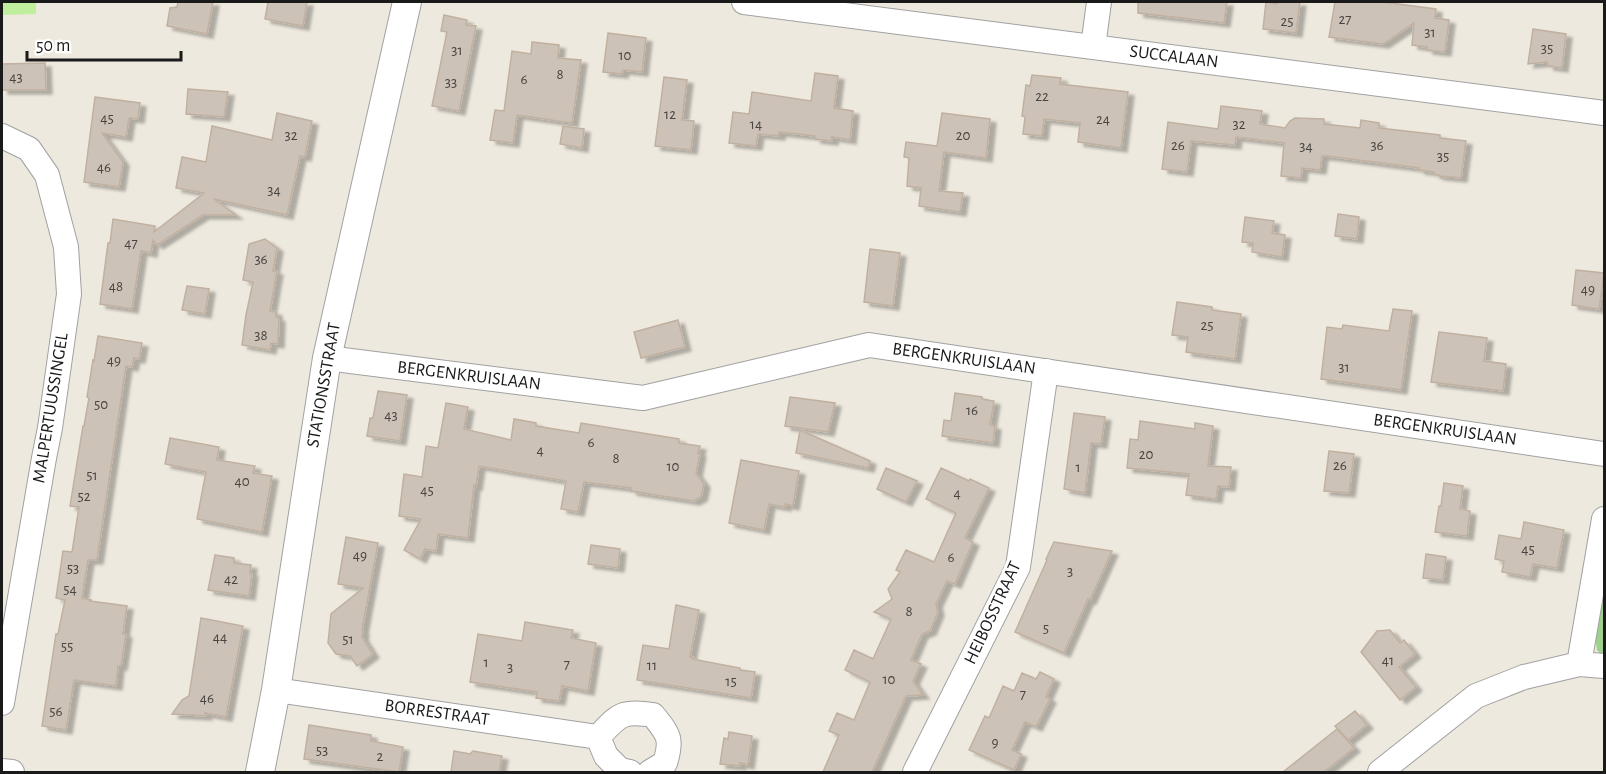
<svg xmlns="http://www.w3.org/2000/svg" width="1606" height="774" viewBox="0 0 1606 774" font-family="'Alegreya Sans',sans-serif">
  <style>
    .grass { fill: #c1ee9e }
    .forest { fill: #9fd18e }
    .building { fill: #cdc2b7; stroke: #c0b0a0; stroke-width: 1.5; filter: url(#shadow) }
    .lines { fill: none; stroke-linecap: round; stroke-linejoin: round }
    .minor-casing { stroke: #a1a1a1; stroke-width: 26 }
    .tertiary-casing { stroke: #a1a1a1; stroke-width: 30 }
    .minor { stroke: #fff; stroke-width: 24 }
    .tertiary { stroke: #fff; stroke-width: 28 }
    .labels { text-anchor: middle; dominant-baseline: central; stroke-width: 6; stroke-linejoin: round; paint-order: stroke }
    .number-label { font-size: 15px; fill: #474441 }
    .street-label { font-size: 18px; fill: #1a1a1a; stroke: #fff }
  </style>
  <defs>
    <filter id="shadow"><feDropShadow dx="6" dy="4" stdDeviation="1.5" flood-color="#0004"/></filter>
  </defs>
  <rect width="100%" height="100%" fill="#eee9de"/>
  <path class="grass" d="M2,2H36V14L2,15Z"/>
  <path class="forest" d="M1604,577V658L1597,650L1595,638Z"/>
  <path class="building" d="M178,2H213L207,34L167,26L170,8L177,7Z
    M268,2H307L303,26L265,19Z
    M1138,2H1227L1224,23L1138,13Z
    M1266,2L1277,4L1278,2H1300L1296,33L1263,29Z
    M1335,2H1383L1436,9L1435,18L1449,20L1445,52L1427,50V47L1412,45L1414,23L1383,44L1329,37Z
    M444,15L467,20L466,25L476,26L459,111L432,106L447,32L441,31Z
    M1533,29L1566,34L1562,68L1548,66L1547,62L1528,64Z
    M608,33L646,38L642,72L623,70L622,74L603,72Z
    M532,42L559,45L558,58L581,60L572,123L517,115L513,143L490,140L495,110L504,111L512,51L531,54Z
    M45,63L46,90H2V64Z
    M815,73L838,76L834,108L853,111L850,140L832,137V141L815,139V136L779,132V136L758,134L756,146L729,143L733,112L749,114L752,92L811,101Z
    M1032,75L1061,78L1060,84L1128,92L1121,148L1078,142L1080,123L1044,119L1042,136L1023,134L1025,117L1022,116L1026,85L1030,86Z
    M664,77L687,80L682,120L694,121L691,150L655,146Z
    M188,89L228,92L224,117L186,114Z
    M95,97L140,103L138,119L129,118L126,137L102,133L123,162L119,187L84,182Z
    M1221,106L1262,111L1260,124L1285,128L1290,121L1295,118L1324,119V124L1360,128L1361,120L1379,123V128L1440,135V138L1466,141L1461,178L1440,176L1434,174V172L1419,170V168L1327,156H1322L1320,170L1302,168L1301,178L1281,176L1284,143L1236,137L1235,145L1191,141L1187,172L1162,169L1168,122L1218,129Z
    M277,113L312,121L305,157L300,156L287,215L214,199L236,215H203L157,245L153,240L151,253L141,251L132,309L100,304L108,243H110L113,219L155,226L154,232L204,193L176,188L182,157L206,162L212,126L272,140Z
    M942,113L990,119L986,158L944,152L939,191L963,193L960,212L919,206L921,188L907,186L909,158L904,157L906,142L937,146Z
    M563,126L584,129L582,148L560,144Z
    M1338,214L1359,217L1357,239L1335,236Z
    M1245,217L1274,221L1272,233L1285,235L1282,257L1252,252L1253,243L1242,242Z
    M265,239L277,248L273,271H277L270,311L276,312V317L279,318L278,344L271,343L270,350L242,345L246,315L253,282L243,280L249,244Z
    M870,249L900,253L893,306L864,302Z
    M1576,270L1604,273L1599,309L1572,305Z
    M187,286L209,289L205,314L182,310Z
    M1177,302L1212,307V310L1241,314L1235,359L1186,352L1188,337L1172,335Z
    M1393,309L1412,311L1401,390L1321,379L1327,327L1342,329L1343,325L1389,331Z
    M678,320L685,347L641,358L634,332Z
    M1439,332L1487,338L1484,361L1506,364L1503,391L1431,382Z
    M98,336L142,343L139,359L134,358L132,367L126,366L97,560H88L82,598L91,600L90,601L127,606L123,634H126L121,666H118L116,686L74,680L66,730L42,726L56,634H58L65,600L56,598L63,551L72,552L79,507L70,506L83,426H84L89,398L87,397L93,360L94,361Z
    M378,391L407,395L400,441L367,436L370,418H373Z
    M955,393L982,397V399L994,401L990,425L995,426L993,443L942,436L944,420L951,421Z
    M790,397L835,403L828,432L785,426Z
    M446,403L468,407L464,429L511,440L514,419L536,423V426L579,433L581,423L679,439V443L700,446L698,453H700L696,473L704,484L701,497L694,501L631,491V488L584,482L578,512L561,509L566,481L479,466L476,486L474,485L468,538L438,534L436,551L425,549L420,559L404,550L421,519L399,516L404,474L422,477L426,446L438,448Z
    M1074,413L1105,417L1101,444L1091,443L1085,493L1064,489Z
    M1140,421L1195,429V423L1213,426L1208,466L1231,467L1229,487L1218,486L1216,499L1186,495L1189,474L1127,468L1130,439L1138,440Z
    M800,430L870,461L868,468L796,453Z
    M170,438L219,447L217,460L255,466L253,473L272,476L262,532L197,519L206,472L165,464Z
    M1329,451L1354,454L1349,493L1324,491Z
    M741,460L799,471L793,506L785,504V507L769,504L764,530L729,523Z
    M886,468L917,481L906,502L877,489Z
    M941,468L969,481L970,479L989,488L965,538L973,542L955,584L947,581L936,604L938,612L930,631L922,634L911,660L921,664L913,681L923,695L906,696L872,772H823L839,735L829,731L837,713L854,720L870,682L845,670L854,650L873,659L891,619L874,612L892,599L888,589L900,572L896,570L906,550L934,562L956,513L926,499Z
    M1444,483L1463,486L1460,509L1470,511L1467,536L1435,532L1439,506H1441Z
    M1524,522L1564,530L1557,568L1533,564L1530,577L1502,572L1504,561L1495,559L1499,535L1521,539Z
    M346,537L378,543L362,630L363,631L362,637L373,654L357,666L350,656L336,654L328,643L331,614L363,588L338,584Z
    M1054,542L1112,551L1090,600L1088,599L1064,653L1015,632L1047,560L1046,559Z
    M591,545L620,549L618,568L588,564Z
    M1426,554L1446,557L1443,580L1423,578Z
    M215,555L234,558V563L251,565L250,573H252L249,596L208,590Z
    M676,605L699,610L690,657H693L692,659L740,668V670L755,672L751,698L637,680L643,645L669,649Z
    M201,618L243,626L226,717L205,713L206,716L172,714L182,700L189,696Z
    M525,622L573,630L571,638L596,643L588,691L562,686L559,701L536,698L537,692L470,682L478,634L522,641Z
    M1390,630L1400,643L1404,640L1415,654L1399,667L1416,687L1400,700L1361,652L1377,631Z
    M1040,672L1054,679L1046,697L1050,699L1036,727L1025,722L1012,750L1021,754L1014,770L969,750L985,716L989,718L1003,686L1014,691L1022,673L1036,679Z
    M1355,711L1367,725L1348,740L1335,726Z
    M309,725L371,735V741L403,747L399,772L304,759Z
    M1337,729L1354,748L1324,772H1283Z
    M729,732L752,736L748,765L740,763V766L720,764L724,738L728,739Z
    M454,751L470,754L473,751L502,756L499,772H451Z"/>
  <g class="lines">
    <defs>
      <path id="minor" d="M744,2L1604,113
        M1093,47L1099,2
        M2,136L29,149L47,175L66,247L69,294L50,428L44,458L2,703
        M327,358L643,398L869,345L1604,454
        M1579,664L1604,519
        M276,690L598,737
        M598,737C619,715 621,710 653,715C668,734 673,738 665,763L650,772
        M598,737L606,756L620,770L630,772
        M2,771L12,772
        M915,772L1018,567L1046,371
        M1380,772L1476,696L1524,677L1579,664L1604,666"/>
      <path id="tertiary" d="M260,772L276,690L327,358L407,2"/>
    </defs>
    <use href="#minor" class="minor-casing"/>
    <use href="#tertiary" class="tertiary-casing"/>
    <use href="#minor" class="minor"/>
    <use href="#tertiary" class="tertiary"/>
  </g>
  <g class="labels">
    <g class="number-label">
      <text x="1345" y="19">27</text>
      <text x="1287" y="21">25</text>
      <text x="1430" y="32">31</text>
      <text x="1547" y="48">35</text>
      <text x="457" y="50">31</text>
      <text x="625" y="55">10</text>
      <text x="560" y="74">8</text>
      <text x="16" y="77">43</text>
      <text x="524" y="79">6</text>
      <text x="451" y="82">33</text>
      <text x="1042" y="96">22</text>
      <text x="670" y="114">12</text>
      <text x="107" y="118">45</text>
      <text x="1103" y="119">24</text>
      <text x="756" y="124">14</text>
      <text x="1239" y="124">32</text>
      <text x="291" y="135">32</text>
      <text x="963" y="135">20</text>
      <text x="1178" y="145">26</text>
      <text x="1377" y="145">36</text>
      <text x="1306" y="146">34</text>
      <text x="1443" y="156">35</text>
      <text x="104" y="167">46</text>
      <text x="274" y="190">34</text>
      <text x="131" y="243">47</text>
      <text x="261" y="259">36</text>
      <text x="116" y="286">48</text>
      <text x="1588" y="289">49</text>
      <text x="1207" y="325">25</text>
      <text x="261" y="335">38</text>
      <text x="114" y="360">49</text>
      <text x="1344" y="367">31</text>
      <text x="101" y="404">50</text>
      <text x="972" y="410">16</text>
      <text x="391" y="415">43</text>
      <text x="591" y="442">6</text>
      <text x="540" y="450">4</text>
      <text x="1146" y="454">20</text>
      <text x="616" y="458">8</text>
      <text x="1340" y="465">26</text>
      <text x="673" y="466">10</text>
      <text x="1078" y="467">1</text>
      <text x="92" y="475">51</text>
      <text x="242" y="481">40</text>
      <text x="427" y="490">45</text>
      <text x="957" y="493">4</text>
      <text x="84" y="496">52</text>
      <text x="1528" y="549">45</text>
      <text x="360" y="555">49</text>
      <text x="951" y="557">6</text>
      <text x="73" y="568">53</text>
      <text x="1070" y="571">3</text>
      <text x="231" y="579">42</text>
      <text x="70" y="589">54</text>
      <text x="909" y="611">8</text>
      <text x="1046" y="628">5</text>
      <text x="220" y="637">44</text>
      <text x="348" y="639">51</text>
      <text x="67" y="646">55</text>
      <text x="1388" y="660">41</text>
      <text x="486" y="662">1</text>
      <text x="567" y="664">7</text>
      <text x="652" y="665">11</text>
      <text x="510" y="667">3</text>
      <text x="889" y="679">10</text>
      <text x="731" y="681">15</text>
      <text x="1023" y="694">7</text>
      <text x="207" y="698">46</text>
      <text x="56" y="711">56</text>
      <text x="995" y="742">9</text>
      <text x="322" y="750">53</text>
      <text x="380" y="756">2</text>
    </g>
    <g class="street-label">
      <text transform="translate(1174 57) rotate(7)">SUCCALAAN</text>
      <text transform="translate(964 359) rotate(8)">BERGENKRUISLAAN</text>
      <text transform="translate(469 376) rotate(7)">BERGENKRUISLAAN</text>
      <text transform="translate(324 385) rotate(-80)">STATIONSSTRAAT</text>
      <text transform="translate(51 408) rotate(-81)">MALPERTUUSSINGEL</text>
      <text transform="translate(1445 430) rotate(8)">BERGENKRUISLAAN</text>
      <text transform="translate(993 613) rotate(-65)">HEIBOSSTRAAT</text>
      <text transform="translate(437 713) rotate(8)">BORRESTRAAT</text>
    </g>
  </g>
  <rect width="1606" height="774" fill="none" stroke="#1a1a1a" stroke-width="6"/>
  <path d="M27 51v9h154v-9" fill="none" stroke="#1a1a1a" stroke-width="3"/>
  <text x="36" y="51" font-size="18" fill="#1a1a1a" stroke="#ffffff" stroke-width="4.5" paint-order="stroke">50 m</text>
</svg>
